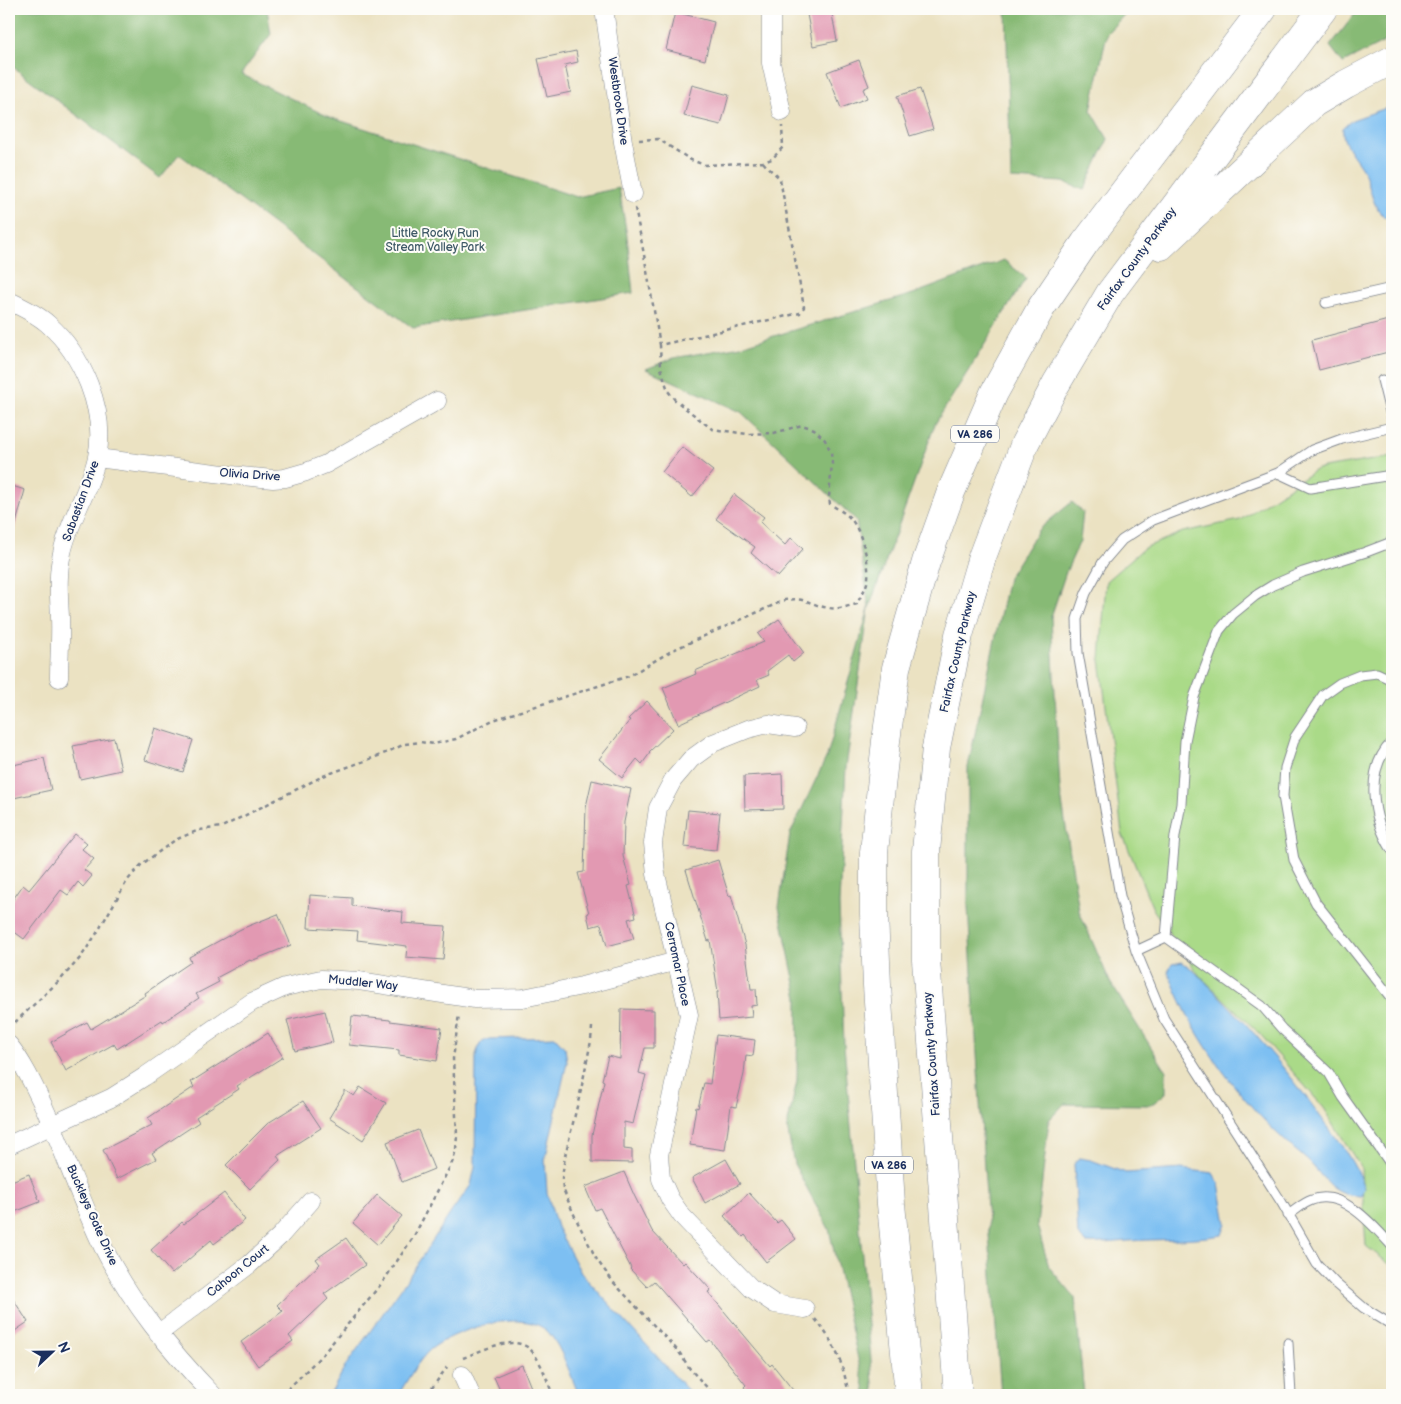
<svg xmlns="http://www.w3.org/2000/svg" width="1401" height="1404" viewBox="0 0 1401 1404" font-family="'Balsamiq Sans',sans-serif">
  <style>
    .green { fill: #aada88; stroke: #628473 }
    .forest { fill: #87ba74; stroke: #517469 }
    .water { fill: #7dbff2; stroke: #4c77a8 }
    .building { fill: #e299b2 }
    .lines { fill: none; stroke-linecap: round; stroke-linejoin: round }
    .service-casing { stroke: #838890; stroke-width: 11 }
    .minor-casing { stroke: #838890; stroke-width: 19 }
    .motorway-casing { stroke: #838890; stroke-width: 29 }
    .path { stroke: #838890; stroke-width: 2.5; stroke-dasharray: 4 4; stroke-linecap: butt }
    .service { stroke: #fff; stroke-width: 9 }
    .minor { stroke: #fff; stroke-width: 18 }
    .motorway { stroke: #fff; stroke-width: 28 }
    .labels { text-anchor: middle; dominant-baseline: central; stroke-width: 4; stroke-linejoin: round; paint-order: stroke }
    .shield { fill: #fdfcf7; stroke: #5f6c8c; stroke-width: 1 }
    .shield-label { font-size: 11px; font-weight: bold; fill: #1b2f5e }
    .street-label { font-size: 12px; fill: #1b2f5e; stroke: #fdfcf7 }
    .park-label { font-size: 12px; fill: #3f5a68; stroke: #fdfcf7 }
  </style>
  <rect width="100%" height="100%" fill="#fdfcf7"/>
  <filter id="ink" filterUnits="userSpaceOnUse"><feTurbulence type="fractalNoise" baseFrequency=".02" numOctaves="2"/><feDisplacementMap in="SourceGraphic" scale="10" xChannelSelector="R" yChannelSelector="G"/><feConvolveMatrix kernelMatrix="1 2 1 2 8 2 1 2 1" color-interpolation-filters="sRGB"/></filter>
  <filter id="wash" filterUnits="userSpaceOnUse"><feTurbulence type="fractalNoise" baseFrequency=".0096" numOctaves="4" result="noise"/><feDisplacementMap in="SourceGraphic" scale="20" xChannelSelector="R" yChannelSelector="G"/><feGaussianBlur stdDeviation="1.12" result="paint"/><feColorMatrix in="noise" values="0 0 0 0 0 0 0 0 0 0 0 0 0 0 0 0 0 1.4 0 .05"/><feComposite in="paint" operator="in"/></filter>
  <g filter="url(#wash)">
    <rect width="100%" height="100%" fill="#ebe2c2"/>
    <path class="green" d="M1392,457V1266L1366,1246L1361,1168L1324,1108L1260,1034L1199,975L1153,909L1122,833L1100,659L1106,581L1144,548L1183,532L1240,520L1317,469Z"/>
    <path class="forest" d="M9,9H267L271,34L241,74L329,117L577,197L619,188L627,236L633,293L413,328L179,154L160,178L9,64Z
      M1006,9H1178L1124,15L1107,33L1091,110L1108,139L1084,190L1063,182L1011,179Z
      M1359,9H1392V38L1343,63L1330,46Z
      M1004,260L1026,278L935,424L869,608L846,767L839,904L844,1045L874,1395H864L865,1390L829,1229L794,1164L787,1127L797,1081L798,998L779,907L790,834L827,756L869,608L856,520L741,412L646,369L674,358L741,346L913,294Z
      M1072,502L1083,512L1080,541L1066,572L1051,617L1060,789L1079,911L1110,982L1166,1071V1093L1151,1105L1064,1104L1049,1120L1037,1225L1049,1267L1075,1298L1084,1395H1001L984,1168L968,907V767L1008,578L1039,529Z"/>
    <path class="water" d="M1392,106V219C1388,218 1384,217 1382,214C1372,205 1370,186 1365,174C1358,158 1341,146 1343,128L1352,120Z
      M1182,962L1192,969C1242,1017 1285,1066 1325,1123C1340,1143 1356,1164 1364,1188L1361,1196C1330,1196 1326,1178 1307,1160C1298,1152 1289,1145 1281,1137C1245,1103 1209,1057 1187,1014C1180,1000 1174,986 1168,972L1172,964Z
      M555,1037L565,1048L567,1062L545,1160L547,1193L557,1227L581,1273L692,1395H579C571,1377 562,1348 549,1333C525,1306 455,1330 431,1349C419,1359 407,1381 398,1395H330L346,1365L404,1284L452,1211L471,1185L475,1167L476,1055L480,1043L489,1039Z
      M1079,1158L1091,1160L1126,1173L1181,1169L1213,1173L1219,1184L1226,1223L1222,1235C1191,1240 1160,1239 1128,1241C1114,1242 1100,1244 1086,1243L1078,1235L1074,1164Z"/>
    <g id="blocks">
      <path class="building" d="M806,9H831L837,41L813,46Z
        M675,12L714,22L705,60L666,50Z
        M576,51L578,62L565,65L571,92L547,97L538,59Z
        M859,60L869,86L863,89L867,98L841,108L827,72Z
        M692,85L729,95L721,125L684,116Z
        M920,89L933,129L910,136L897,96Z
        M1392,319V351L1319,370L1312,340Z
        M682,447L713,471L692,497L662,472Z
        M9,485L25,490L12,538L9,537Z
        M734,494L764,517L760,522L785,545L791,538L803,549L778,577L751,553L755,547L716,519Z
        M779,619L804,653L793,662L788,655L767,671L769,675L757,680L760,686L678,724L663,688L696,674L695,671L764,642L758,634Z
        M647,701L673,729L649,752L650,753L642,764L637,759L622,778L599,759L630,720L628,719Z
        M155,728L193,740L183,772L145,760Z
        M114,738L121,770L80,779L73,746Z
        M44,758L51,790L9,799V766Z
        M782,774L783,809L745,810L744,776Z
        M592,780L631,789L624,822L623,856L631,885L628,886L636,917L628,919L634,939L607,946L601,924L590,927L587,914L589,913L578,873L584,872L586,807Z
        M688,810L720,813L716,850L684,847Z
        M75,834L87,844L82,849L94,859L84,870L92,876L83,887L78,882L68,895L61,890L24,939L9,928V905L23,885L29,890Z
        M718,860L729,896L731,895L745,945L751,989H756L757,1005L751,1006L752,1017L719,1020L717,992H718L710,940L708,941L686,870Z
        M310,895L352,898V906L403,912L402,923L446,926L443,960L406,957L407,946L357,940L358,931L308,928Z
        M278,914L291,945L251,961L250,960L216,978L219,982L196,994L199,998L163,1022L162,1020L117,1049L114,1044L66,1071L51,1042L87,1022L91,1029L146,995L145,993L191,962L189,957L241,929Z
        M621,1009L654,1010V1048H645L639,1073L646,1075L642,1090H641L633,1124L624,1122V1149L632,1150V1163L592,1162V1135L604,1081L602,1080L608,1056L620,1059Z
        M325,1011L333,1042L295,1051L287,1020Z
        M352,1016L390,1020V1021L442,1028L437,1061L399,1055V1050L349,1045Z
        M268,1033L283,1057L237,1086L239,1089L196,1117L199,1122L152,1153L156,1159L117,1179L103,1150L152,1125L148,1118L194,1087L191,1082Z
        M716,1035L755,1040L753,1056L746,1055L744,1074L736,1107L731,1106L725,1150L690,1145L696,1107L698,1108L704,1083L710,1084Z
        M360,1087L386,1103L363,1140L329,1118L344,1093V1090L354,1096Z
        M303,1101L321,1128L277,1156L280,1160L250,1189L226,1165L268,1123Z
        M418,1130L434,1169L402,1182L387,1142Z
        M726,1159L740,1184L705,1203L692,1178Z
        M624,1172L634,1195L652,1231L683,1264L685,1262L711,1290L708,1292L770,1366L772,1364L797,1395H750L744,1387L746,1385L710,1340L707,1342L654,1281L647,1287L630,1269L631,1268L600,1208L595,1210L585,1187Z
        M29,1174L40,1202L9,1214V1182Z
        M224,1193L245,1220L214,1244L211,1240L172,1274L151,1250L182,1222L184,1224Z
        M749,1193L777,1223L781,1220L796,1239L766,1262L745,1235L743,1237L724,1216Z
        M377,1195L402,1216L378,1245L353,1223Z
        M346,1238L365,1265L324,1294L328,1299L289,1336L293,1341L258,1366L241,1342L283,1311L277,1305L320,1264L316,1259Z
        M9,1293L28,1322L9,1335Z
        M522,1365L534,1395H502L494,1377Z"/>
    </g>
  </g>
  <g filter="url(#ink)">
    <use href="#blocks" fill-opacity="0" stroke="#838890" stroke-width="1"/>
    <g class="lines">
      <defs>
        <path id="service" d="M1326,303L1392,288
          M1382,380L1392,420
          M1392,427L1342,439L1312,450L1278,473L1153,520L1122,540L1103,562L1086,593L1077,619L1078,653L1120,896L1136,951L1164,1019L1282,1203L1317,1264L1336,1284L1364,1308L1392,1325
          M1278,473L1310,488L1392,475
          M1392,680L1377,673L1360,675L1340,683L1323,695L1295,737L1285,768L1283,796L1294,860L1316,903L1392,999
          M1392,742C1364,770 1372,819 1392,850
          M1166,937L1262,1006L1282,1029L1329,1073L1343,1097L1392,1166
          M1136,951L1166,937L1175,836L1181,804L1185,741L1194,697L1219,631L1233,614L1255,596L1273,585L1303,572L1366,552L1392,542
          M1288,1215C1296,1210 1303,1203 1312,1200C1342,1188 1374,1226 1392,1246
          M1288,1343L1291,1395"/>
        <path id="minor" d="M604,9L623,142L633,194
          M771,9V63L782,112
          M9,301C22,307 37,314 48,324C82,354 107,411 97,457C90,490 69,520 62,553C57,575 59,596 60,617C61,637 59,658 59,678
          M97,458L231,475L273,479L285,478L306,472L326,464L437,401
          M795,728L768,724L748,729L713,743L691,759L673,780L658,808L653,843L656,874L689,1015L659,1155L661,1179L670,1199L682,1216L751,1288L775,1304L805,1309
          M9,1045C24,1064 34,1086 44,1107C65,1153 81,1202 103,1247C131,1303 170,1350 213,1395
          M9,1145L111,1098L144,1077L252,1002L285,987L321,979L359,981L475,999L523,998L582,986L677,961
          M158,1334L250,1264L280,1236L311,1201
          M462,1375L471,1395"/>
        <path id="motorway" d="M1161,246L1314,103L1346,84L1392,60
          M909,1395L891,1204L877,985L874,914V852L886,741L896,668L926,562L951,492L994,393L1041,308L1085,243L1263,9
          M958,1395L926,960V851L936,748L959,635L982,557L1025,443L1056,384L1110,293L1323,9"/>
      </defs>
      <use href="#service" class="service-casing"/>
      <use href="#minor" class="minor-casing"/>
      <use href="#motorway" class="motorway-casing"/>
      <path class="path" d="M639,140L658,139L691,160L705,165L763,162L772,159L783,147L782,126
        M635,208C644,253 652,299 660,345
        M592,1027L591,1041L581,1090L565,1156L562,1178L563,1189L576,1219L597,1260L614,1283L679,1352L690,1369L714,1395
        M9,1028L62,978L81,957L97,933L127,881L141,865L175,840L199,830L222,827L323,776L381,755L405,744L420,742L434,744L456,739L493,720L629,676L673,650L785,600C807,597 810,605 829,608C838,610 848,606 857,604C860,597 865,590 867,583C872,568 861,528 849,517C844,512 836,508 830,504L829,497L832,464L831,452L825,440L814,429L802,425L774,433L747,434L712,429L675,400L668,391L661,368L660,345L800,313L804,307L780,179C775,173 767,168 763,162
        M815,1319C836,1344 843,1364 849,1395
        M463,1358C481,1351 513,1334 530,1349C541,1360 547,1381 553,1395
        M282,1395L323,1354L382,1283L414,1236L452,1163L456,1150L457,1135L453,1059L459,1014
        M427,1395L447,1367"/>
      <use href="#service" class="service"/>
      <use href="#minor" class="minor"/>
      <use href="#motorway" class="motorway"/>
    </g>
  </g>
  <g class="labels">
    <g class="shield">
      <rect x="951" y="425.5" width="48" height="17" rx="4"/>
      <rect x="865" y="1156.5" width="48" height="17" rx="4"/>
    </g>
    <g class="shield-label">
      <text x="975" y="434">VA 286</text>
      <text x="889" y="1165">VA 286</text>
    </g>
    <g class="street-label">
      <text transform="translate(618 101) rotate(82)">Westbrook Drive</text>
      <text transform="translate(1137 259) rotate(-54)">Fairfax County Parkway</text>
      <text transform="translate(250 475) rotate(4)">Olivia Drive</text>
      <text transform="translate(81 501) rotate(-70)">Sabastian Drive</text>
      <text transform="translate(958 652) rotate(-77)">Fairfax County Parkway</text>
      <text transform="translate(677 964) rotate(78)">Cerromar Place</text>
      <text transform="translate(363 983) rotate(6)">Muddler Way</text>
      <text transform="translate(932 1054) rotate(-94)">Fairfax County Parkway</text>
      <text transform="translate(92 1215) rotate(66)">Buckleys Gate Drive</text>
      <text transform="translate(238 1271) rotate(-39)">Cahoon Court</text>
    </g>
    <g class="park-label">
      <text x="435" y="233">Little Rocky Run<tspan x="435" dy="14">Stream Valley Park</tspan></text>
    </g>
  </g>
  <rect width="1401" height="1404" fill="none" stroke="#fdfcf7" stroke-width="30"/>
  <g transform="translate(52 1352) rotate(68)" stroke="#fdfcf7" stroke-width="4" paint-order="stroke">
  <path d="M0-4L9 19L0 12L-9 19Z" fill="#1b2f5e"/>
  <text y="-8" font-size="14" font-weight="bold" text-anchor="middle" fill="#1b2f5e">N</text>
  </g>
</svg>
